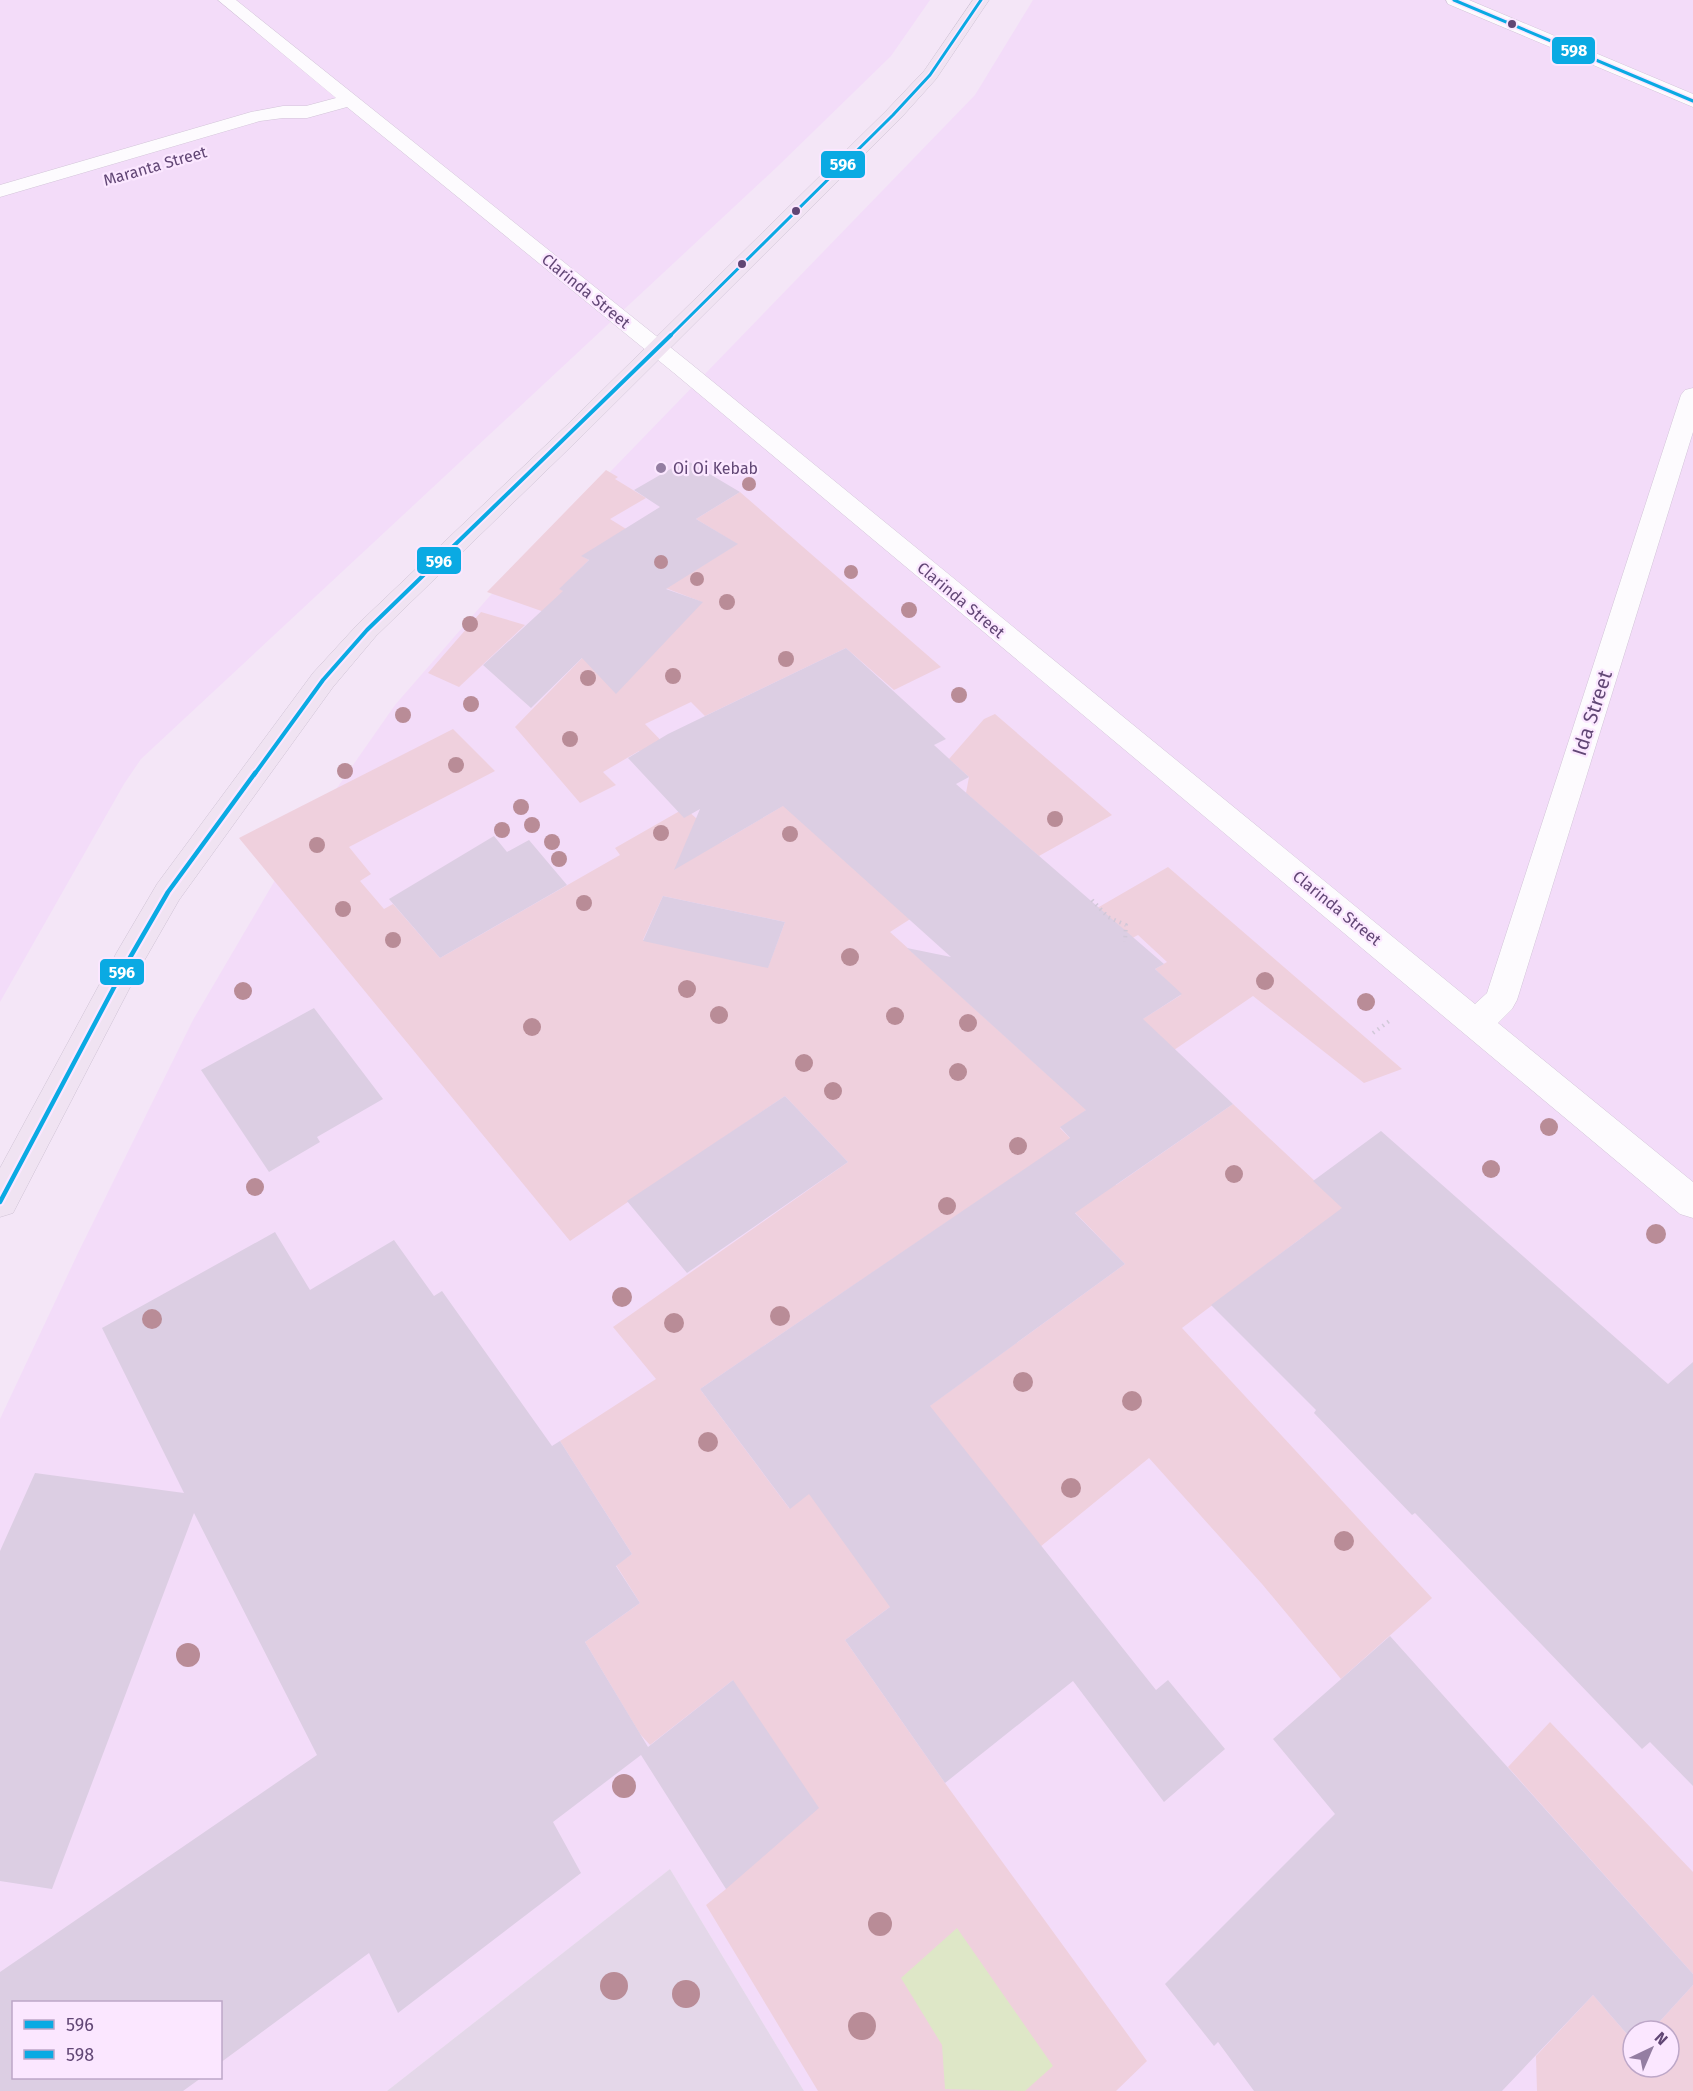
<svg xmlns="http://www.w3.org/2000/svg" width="1693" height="2091" viewBox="0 0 1693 2091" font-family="'Fira Sans',sans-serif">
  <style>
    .residential { fill: #f3dcf9; fill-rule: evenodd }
    .industrial { fill: #e4d7e9 }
    .green { fill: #efd0dd; fill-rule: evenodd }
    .water { fill: #dee7c7 }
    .building { fill: #dccee3 }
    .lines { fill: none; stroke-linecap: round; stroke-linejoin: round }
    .minor-casing { stroke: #d2c4d8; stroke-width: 1 }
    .major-casing { stroke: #cfc3d5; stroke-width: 1 }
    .path { stroke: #d1c8d8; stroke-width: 4; stroke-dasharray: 1.5 4.5; stroke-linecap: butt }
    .minor { fill: #fdfbfe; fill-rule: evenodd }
    .major { fill: #f0e3f2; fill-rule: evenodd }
    .bus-1-far2-casing { stroke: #fbe7ff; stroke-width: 6 }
    .bus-1-far1-casing { stroke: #fbe7ff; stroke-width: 8 }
    .bus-1-casing { stroke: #fbe7ff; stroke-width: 9 }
    .bus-2-casing { stroke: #fbe7ff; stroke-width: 6 }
    .bus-1-far2 { stroke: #0aaae3; stroke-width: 3 }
    .bus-1-far1 { stroke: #0aaae3; stroke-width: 4 }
    .bus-1 { stroke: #0aaae3; stroke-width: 4.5 }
    .bus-2 { stroke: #0aaae3; stroke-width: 3 }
    .tree { fill: #b98c97 }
    .bus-dot { fill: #614675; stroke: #fbe7ff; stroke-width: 2 }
    .poi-dot { fill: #947ea2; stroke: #fbe7ff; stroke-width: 2 }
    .labels { text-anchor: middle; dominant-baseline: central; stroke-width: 4.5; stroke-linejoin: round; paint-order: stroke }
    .far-street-label { font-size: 16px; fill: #614675; stroke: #fbe7ff }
    .far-poi-label { font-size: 16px; fill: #614675; stroke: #fbe7ff; text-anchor: start }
    .street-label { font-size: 20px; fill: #614675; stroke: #fbe7ff }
    .line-badge { stroke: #fbe7ff; stroke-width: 2 }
    .badge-label { font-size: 16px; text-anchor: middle; font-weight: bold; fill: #fff }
  </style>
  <rect width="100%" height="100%" fill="#f4e6f7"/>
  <path class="residential" d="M0,0H930L891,56L777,167L141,759L124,784L0,1002Z
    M1033,0H1693V2091H804L670,1869L387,2091H0V1419L78,1253L193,1020L288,858L395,705L488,598L975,95ZM14,2002H220V2078H14ZM1633,2031H1669V2067H1633Z"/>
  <path class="industrial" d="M670,1869L804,2091H387Z"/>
  <path class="green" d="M606,470L618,477L615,479L646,498L610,519L694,571L737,544L696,519L740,492L941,667L894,690L846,648L705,716L691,702L645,724L674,754L653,763L639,751L603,772L616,785L580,803L515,727L589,651L702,602L582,556L589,560L560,589L570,594L550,614L487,592Z
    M481,612L525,625L459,687L428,673Z
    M995,714L1112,815L1039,856L966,793L969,777L949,759L984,719Z
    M453,729L495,771L349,847L371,874L360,881L384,909L393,904L440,958L620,855L615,848L685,808L722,842L813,788L943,898L890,932L1050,1077L1181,995L1155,969L1167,962L1138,935L1125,942L1092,911L1168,867L1402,1069L1364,1083L1253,996L1060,1128L1116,1185L1233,1104L1418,1278L1333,1263L1304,1236L1182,1328L1432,1598L1341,1679L1262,1584L1149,1458L1040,1547L890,1607L845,1640L945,1783L1147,2061L1116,2091H818L706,1905L726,1889L733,1680L650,1745L640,1734L585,1642L640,1603L616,1565L632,1554L560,1441L656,1379L613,1327L848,1162L785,1096L570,1241L239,838ZM663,896L785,922L768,967L643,940ZM1030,1166L1125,1264L789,1508L700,1389Z
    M1550,1722L1693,1872V1974L1508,1767Z
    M1693,1985V2091H1537L1536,2056L1593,1995L1633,2041V2067H1669V2031H1651Z"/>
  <path class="water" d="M957,1928L1053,2066L1025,2091L945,2089L942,2045L901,1978Z"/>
  <path class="building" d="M686,460L740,492L696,519L738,544L666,589L703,602L616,694L582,658L531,708L483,665L563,591L559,589L589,560L581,556L660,507L634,490Z
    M846,648L946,739L934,745L969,777L956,784L1164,964L1155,969L1182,994L1143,1019L1233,1104L1075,1213L1125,1264L930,1406L1156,1690L1168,1680L1225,1749L1164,1802L1073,1681L945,1783L845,1640L890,1607L809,1494L790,1509L700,1389L1070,1138L1060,1127L1086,1110L907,948L951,957L783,806L674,870L700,809L684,818L628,758L668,734Z
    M494,836L507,852L529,840L567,885L440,958L389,899Z
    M663,896L785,922L768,968L643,941Z
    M314,1008L383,1099L317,1137L320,1142L269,1172L201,1070Z
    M785,1096L848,1162L687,1273L627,1201Z
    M1381,1131L1668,1384L1693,1362V1786L1650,1742L1642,1749L1415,1513L1412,1515L1314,1413L1316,1410L1211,1305L1342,1208L1313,1181Z
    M275,1232L310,1290L394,1240L434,1296L442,1291L552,1446L560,1441L632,1554L616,1566L640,1603L585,1642L648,1747L733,1680L819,1808L726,1889L641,1755L553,1822L581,1873L398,2013L369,1953L220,2063V2002H14V2078H201L183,2091H0V1972L317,1755L194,1513L52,1889L0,1881V1551L35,1473L184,1493L102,1328Z
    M1390,1636L1693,1974V1985L1651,2031H1633V2041L1593,1995L1502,2091H1254L1218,2042L1214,2046L1165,1984L1335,1814L1273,1739Z"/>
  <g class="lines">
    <defs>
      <path id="minor" d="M218,0H236L690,363L1475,1004L1487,993L1681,395L1685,390L1693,388V432L1517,1000L1512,1009L1498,1023L1693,1182V1218L1680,1214L674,373L347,107L307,118H283L260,121L0,197V185L251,112L283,106H306L336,98Z
        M1446,0H1469L1693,94V107L1448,4Z"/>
      <path id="major" d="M973,0H989L936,79L900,119L583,435L376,636L333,687L179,900L140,968L13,1213L0,1217V1168L117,952L157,884L313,673L358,624L567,425L886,111L924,71Z"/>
    </defs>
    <use href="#minor" class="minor-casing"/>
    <use href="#major" class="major-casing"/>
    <path class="path" d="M1092,900L1108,917L1126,925L1125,942
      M1373,1033L1392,1019"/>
    <use href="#minor" class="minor"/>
    <use href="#major" class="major"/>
    <defs>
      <path id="bus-1-far2" d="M669,337L893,115L930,75L981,0"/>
      <path id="bus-1-far1" d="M254,775L323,680L367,630L671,335"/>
      <path id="bus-1" d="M0,1202L128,961L168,892L255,773"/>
      <path id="bus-2" d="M1454,0L1693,101"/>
    </defs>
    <use href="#bus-1-far2" class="bus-1-far2-casing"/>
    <use href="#bus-1-far1" class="bus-1-far1-casing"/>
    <use href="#bus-1" class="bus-1-casing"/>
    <use href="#bus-2" class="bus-2-casing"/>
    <use href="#bus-1-far2" class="bus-1-far2"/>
    <use href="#bus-1-far1" class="bus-1-far1"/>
    <use href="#bus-1" class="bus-1"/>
    <use href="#bus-2" class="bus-2"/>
  </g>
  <g class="tree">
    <circle cx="749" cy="484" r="7"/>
    <circle cx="661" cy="562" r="7"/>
    <circle cx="851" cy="572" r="7"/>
    <circle cx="697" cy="579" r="7"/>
    <circle cx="727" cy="602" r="8"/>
    <circle cx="909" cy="610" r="8"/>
    <circle cx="470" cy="624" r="8"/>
    <circle cx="786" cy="659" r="8"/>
    <circle cx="673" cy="676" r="8"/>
    <circle cx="588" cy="678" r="8"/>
    <circle cx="959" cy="695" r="8"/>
    <circle cx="471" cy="704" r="8"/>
    <circle cx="403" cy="715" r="8"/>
    <circle cx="570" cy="739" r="8"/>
    <circle cx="456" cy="765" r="8"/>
    <circle cx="345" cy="771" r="8"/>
    <circle cx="521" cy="807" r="8"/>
    <circle cx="1055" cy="819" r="8"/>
    <circle cx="532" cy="825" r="8"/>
    <circle cx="502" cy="830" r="8"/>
    <circle cx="661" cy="833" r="8"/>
    <circle cx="790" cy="834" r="8"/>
    <circle cx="552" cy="842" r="8"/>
    <circle cx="317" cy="845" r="8"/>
    <circle cx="559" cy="859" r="8"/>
    <circle cx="584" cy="903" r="8"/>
    <circle cx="343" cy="909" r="8"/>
    <circle cx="393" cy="940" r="8"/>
    <circle cx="850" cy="957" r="9"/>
    <circle cx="1265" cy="981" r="9"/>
    <circle cx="687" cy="989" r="9"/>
    <circle cx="243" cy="991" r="9"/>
    <circle cx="1366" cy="1002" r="9"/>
    <circle cx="719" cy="1015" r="9"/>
    <circle cx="895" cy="1016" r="9"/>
    <circle cx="968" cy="1023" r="9"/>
    <circle cx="532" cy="1027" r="9"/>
    <circle cx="804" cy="1063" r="9"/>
    <circle cx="958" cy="1072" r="9"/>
    <circle cx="833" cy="1091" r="9"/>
    <circle cx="1549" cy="1127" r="9"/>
    <circle cx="1018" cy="1146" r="9"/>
    <circle cx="1491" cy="1169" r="9"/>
    <circle cx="1234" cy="1174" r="9"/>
    <circle cx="255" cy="1187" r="9"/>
    <circle cx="947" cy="1206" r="9"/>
    <circle cx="1656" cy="1234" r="10"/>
    <circle cx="622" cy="1297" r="10"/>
    <circle cx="780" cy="1316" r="10"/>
    <circle cx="152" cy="1319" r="10"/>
    <circle cx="674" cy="1323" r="10"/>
    <circle cx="1023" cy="1382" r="10"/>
    <circle cx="1132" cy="1401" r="10"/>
    <circle cx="708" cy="1442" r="10"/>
    <circle cx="1071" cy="1488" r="10"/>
    <circle cx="1344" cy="1541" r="10"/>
    <circle cx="188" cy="1655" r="12"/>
    <circle cx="624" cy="1786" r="12"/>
    <circle cx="880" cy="1924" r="12"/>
    <circle cx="614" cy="1986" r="14"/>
    <circle cx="686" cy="1994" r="14"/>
    <circle cx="862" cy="2026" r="14"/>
  </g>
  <g class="bus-dot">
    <circle cx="1512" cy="24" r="5"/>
    <circle cx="796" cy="211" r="5"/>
    <circle cx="742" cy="264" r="5"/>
  </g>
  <circle class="poi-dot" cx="661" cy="468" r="6"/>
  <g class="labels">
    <g class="far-street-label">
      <text transform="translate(155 166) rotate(-16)">Maranta Street</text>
      <text transform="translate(586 291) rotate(39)">Clarinda Street</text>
      <text transform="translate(961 600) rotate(40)">Clarinda Street</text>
      <text transform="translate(1337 908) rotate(39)">Clarinda Street</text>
    </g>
    <g class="far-poi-label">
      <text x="673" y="468">Oi Oi Kebab</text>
    </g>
    <g class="street-label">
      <text transform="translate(1592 713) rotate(-72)">Ida Street</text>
    </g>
  </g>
  <g class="line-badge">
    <rect x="1551" y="36" width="45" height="29" rx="6" fill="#0aaae3"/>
    <rect x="820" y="150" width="46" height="29" rx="6" fill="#0aaae3"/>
    <rect x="416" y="546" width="46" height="29" rx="6" fill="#0aaae3"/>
    <rect x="99" y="958" width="46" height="28" rx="6" fill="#0aaae3"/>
  </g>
  <g class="badge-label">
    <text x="1574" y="56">598</text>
    <text x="843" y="170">596</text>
    <text x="439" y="567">596</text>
    <text x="122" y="978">596</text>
  </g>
  <rect x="12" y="2001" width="210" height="78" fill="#fbe7ff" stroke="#bda7c8" stroke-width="1.5"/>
  <rect x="24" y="2020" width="30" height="9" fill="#0aaae3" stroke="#bda7c8" stroke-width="1.5"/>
  <text x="66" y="2031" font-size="18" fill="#614675">596</text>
  <rect x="24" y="2050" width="30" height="9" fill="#0aaae3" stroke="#bda7c8" stroke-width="1.5"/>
  <text x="66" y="2061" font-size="18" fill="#614675">598</text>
  <g transform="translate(1651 2049) rotate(44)"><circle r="28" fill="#fbe7ff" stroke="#bda7c8" stroke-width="1.5"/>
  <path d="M0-4.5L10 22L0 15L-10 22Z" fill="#947ea2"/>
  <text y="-9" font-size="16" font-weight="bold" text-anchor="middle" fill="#614675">N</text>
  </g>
</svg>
